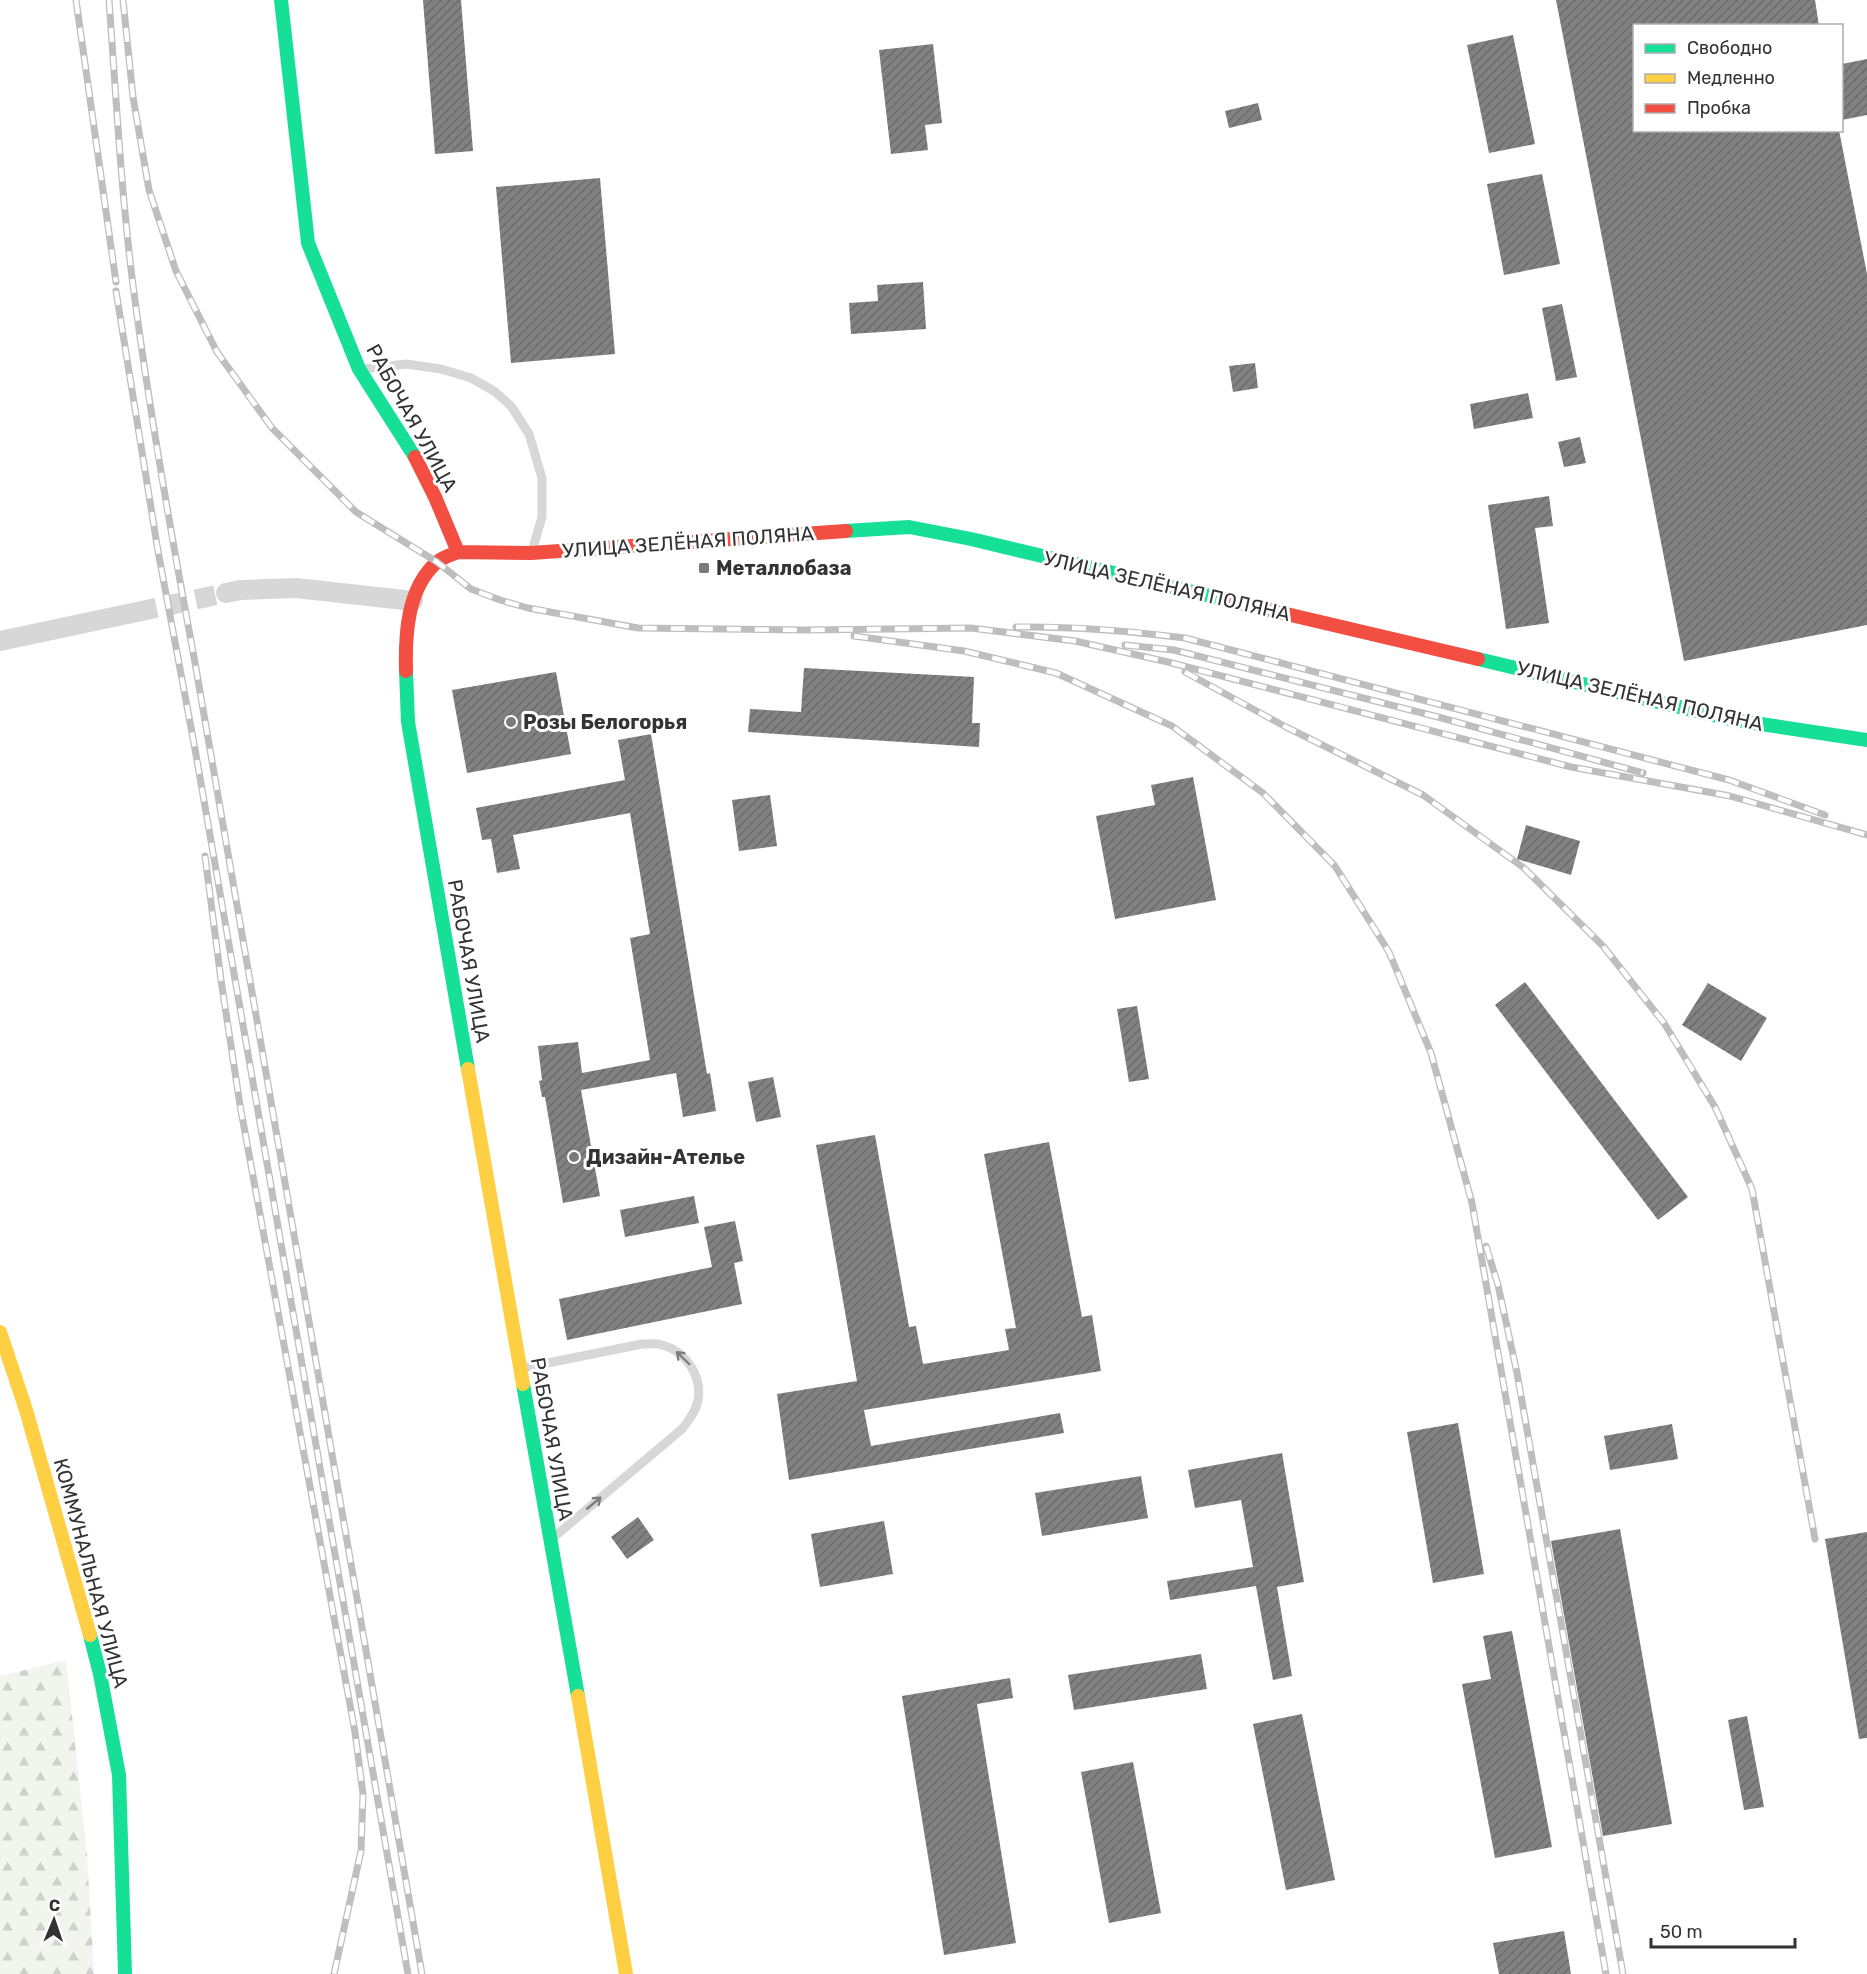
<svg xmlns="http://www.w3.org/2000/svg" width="1867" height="1974" viewBox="0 0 1867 1974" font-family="Rubik,sans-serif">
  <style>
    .forest { fill: url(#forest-firs) }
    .building { fill: url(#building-hatch) }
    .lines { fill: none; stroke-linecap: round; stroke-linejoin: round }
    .street-tunnel { stroke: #d6d6d6; stroke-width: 20; stroke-dasharray: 20 10; stroke-linecap: butt }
    .lane { stroke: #d7d7d7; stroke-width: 9 }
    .street { stroke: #d7d7d7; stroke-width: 20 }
    .fast { stroke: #16e098; stroke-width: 14 }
    .slow { stroke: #ffcf43; stroke-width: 14 }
    .jam { stroke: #f24e42; stroke-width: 14 }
    .rail-casing { stroke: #bebebe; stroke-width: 7 }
    .rail { stroke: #fff; stroke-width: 4.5; stroke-dasharray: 14; stroke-linecap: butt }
    .oneway { stroke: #7d7d7d }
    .poi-dot { fill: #7a7a7a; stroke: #fff; stroke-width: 2 }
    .labels { text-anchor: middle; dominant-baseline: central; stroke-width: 6; stroke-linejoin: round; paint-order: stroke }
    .street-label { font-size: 20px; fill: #333; stroke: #fff }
    .poi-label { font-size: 20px; font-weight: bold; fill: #333; stroke: #fff; text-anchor: start }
  </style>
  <defs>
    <pattern id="forest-firs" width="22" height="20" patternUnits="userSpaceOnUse" patternTransform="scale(1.5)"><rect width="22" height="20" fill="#f1f5ed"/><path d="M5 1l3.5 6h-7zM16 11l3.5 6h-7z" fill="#cfd2cc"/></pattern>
    <pattern id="building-hatch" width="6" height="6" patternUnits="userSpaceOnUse" patternTransform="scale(1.5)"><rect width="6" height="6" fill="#818181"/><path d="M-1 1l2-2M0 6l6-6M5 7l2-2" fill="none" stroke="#6a6a6a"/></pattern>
  </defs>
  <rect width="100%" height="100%" fill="#fff"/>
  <path class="forest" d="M66,1660L87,1854L94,1974H0V1676Z"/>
  <path class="building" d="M423,0H461L473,151L435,154Z
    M1556,0H1815L1819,26H1635V130H1839L1867,274V625L1684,661Z
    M1513,35L1535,144L1489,153L1467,45Z
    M933,44L942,123L925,125L928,150L891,154L879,50Z
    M1867,59V115L1842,120V64Z
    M1258,103L1262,120L1229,128L1225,111Z
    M1542,174L1560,264L1504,275L1487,184Z
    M600,178L615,354L511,363L496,187Z
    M923,282L926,329L851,334L849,303L878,301L877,285Z
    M1562,304L1577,377L1556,381L1542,308Z
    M1255,363L1258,388L1233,392L1229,366Z
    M1528,393L1533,418L1474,429L1470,404Z
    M1580,437L1586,463L1564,467L1558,442Z
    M1549,496L1553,526L1535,528L1549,623L1506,629L1488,505Z
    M804,668L974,677L972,723H980L979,747L748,732L750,709L801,712Z
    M556,672L571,754L467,773L452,690Z
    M651,734L707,1074L710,1073L716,1111L683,1117L676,1073L581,1090L600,1196L563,1203L545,1097H542L539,1081L542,1080L538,1046L578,1042L582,1073L650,1060L630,938L650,934L630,813L513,835L520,869L497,873L491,839L482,840L476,808L625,780L618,740Z
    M1193,777L1216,900L1115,919L1096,816L1155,805L1151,785Z
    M770,795L777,846L739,851L732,800Z
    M1526,825L1580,841L1571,875L1517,859Z
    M1525,982L1688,1197L1658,1220L1495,1005Z
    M1708,983L1767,1018L1741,1061L1682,1025Z
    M1137,1006L1149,1079L1129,1082L1117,1009Z
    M773,1077L781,1117L756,1122L748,1082Z
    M875,1135L909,1327L916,1326L923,1364L1009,1350L1005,1329L1016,1328L984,1154L1049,1142L1082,1317L1092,1315L1101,1371L864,1410L871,1446L1060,1413L1064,1433L789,1480L777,1394L857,1381L816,1145Z
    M694,1196L699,1223L625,1237L620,1210Z
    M735,1221L743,1261L734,1263L742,1304L567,1340L559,1299L712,1267L704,1227Z
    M1458,1423L1484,1574L1433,1583L1407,1432Z
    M1672,1424L1678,1459L1610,1470L1604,1436Z
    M1282,1453L1304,1582L1277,1587L1292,1676L1273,1680L1256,1586L1170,1600L1167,1581L1253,1567L1241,1500L1195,1508L1188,1470Z
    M1141,1476L1148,1518L1042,1536L1035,1493Z
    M638,1517L654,1540L627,1559L611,1537Z
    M884,1521L893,1574L820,1587L811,1534Z
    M1620,1529L1672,1824L1603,1836L1551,1541Z
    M1867,1532V1738L1859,1739L1825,1539Z
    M1512,1631L1552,1847L1495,1858L1462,1684L1491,1679L1483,1636Z
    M1201,1654L1207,1689L1074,1710L1068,1675Z
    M1010,1678L1013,1698L977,1704L1016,1943L944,1955L902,1696Z
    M1302,1714L1335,1880L1286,1890L1253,1724Z
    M1747,1716L1764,1807L1744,1810L1728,1720Z
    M1133,1762L1161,1913L1109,1923L1081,1772Z
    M1564,1931L1571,1974H1499L1493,1943Z"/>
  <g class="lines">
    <path class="street-tunnel" d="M137,612L226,593"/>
    <path class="lane" d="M362,369L406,364L441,369L471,378L494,391L511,406L529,434L542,478V517L532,551
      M523,1368L642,1344C648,1344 656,1343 662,1345C686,1351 702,1376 698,1400C696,1411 689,1420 682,1429L554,1537"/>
    <path class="street" d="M226,593L240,590L296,588L413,601
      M0,641L137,612"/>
    <path class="fast" d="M281,0L308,243L359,369L415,457
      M846,531L909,527L971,539L1227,600
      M1478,659L1734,720L1867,740
      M406,671L408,722L468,1069
      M523,1384L578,1696
      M90,1635L100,1674L119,1775L125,1974"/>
    <path class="slow" d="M468,1069L523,1384
      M0,1332L26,1410L90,1635
      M578,1696L626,1974"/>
    <path class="jam" d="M458,552L531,553L846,531
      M1227,600L1478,659
      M406,671C405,635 407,588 437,562C443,557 451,555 458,552L435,497L415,457"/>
    <defs>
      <path id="rail" d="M76,0L116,282
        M109,0C116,95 121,191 133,285C149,410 171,534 194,657L422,1974
        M123,0L133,97L149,190L176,271L217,352L272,428L356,512L437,562L471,589L500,600L528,608L638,628L807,630L971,628L1075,641L1168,662L1571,767L1730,796L1867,835
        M116,291L158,551L195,749L408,1974
        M1016,627C1073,626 1129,631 1185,638L1729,780L1825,815
        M854,636L964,651L1056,673L1172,726L1263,793L1335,866L1389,952L1431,1053L1472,1203L1606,1974
        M1125,645L1174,650L1438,717L1643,773
        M1185,672L1286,727L1423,795L1524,868L1603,946L1664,1023L1715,1107L1752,1189L1815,1539
        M205,856L221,980L240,1105L355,1732L363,1794L361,1851L334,1974
        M1486,1246L1498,1285L1517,1373L1623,1974"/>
    </defs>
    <use href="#rail" class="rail-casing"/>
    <use href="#rail" class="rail"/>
  </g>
  <defs><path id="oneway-shaft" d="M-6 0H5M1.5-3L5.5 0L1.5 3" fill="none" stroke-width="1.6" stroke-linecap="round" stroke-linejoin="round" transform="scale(1.5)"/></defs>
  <g class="oneway">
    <use href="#oneway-shaft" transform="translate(683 1358) rotate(-136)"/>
    <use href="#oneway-shaft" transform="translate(594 1503) rotate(-40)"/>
  </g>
  <g class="poi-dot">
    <rect x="698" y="562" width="12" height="12" rx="3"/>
    <circle cx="511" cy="722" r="6"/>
    <circle cx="574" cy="1157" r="6"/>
  </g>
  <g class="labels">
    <g class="street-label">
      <text transform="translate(412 418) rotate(61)">РАБОЧАЯ УЛИЦА</text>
      <text transform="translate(688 542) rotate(-4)">УЛИЦА ЗЕЛЁНАЯ ПОЛЯНА</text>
      <text transform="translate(1167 586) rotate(13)">УЛИЦА ЗЕЛЁНАЯ ПОЛЯНА</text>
      <text transform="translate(1640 696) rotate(13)">УЛИЦА ЗЕЛЁНАЯ ПОЛЯНА</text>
      <text transform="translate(469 961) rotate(80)">РАБОЧАЯ УЛИЦА</text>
      <text transform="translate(552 1439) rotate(80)">РАБОЧАЯ УЛИЦА</text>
      <text transform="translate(91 1573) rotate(75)">КОММУНАЛЬНАЯ УЛИЦА</text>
    </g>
    <g class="poi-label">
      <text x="716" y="568">Металлобаза</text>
      <text x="523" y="722">Розы Белогорья</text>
      <text x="586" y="1157">Дизайн-Ателье</text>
    </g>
  </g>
  <rect x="1633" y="24" width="210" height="108" fill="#ffffff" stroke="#adadad" stroke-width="1.5"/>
  <rect x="1645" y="44" width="30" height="9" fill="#16e098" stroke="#adadad" stroke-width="1.5"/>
  <text x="1687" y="54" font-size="18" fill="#333333">Свободно</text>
  <rect x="1645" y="74" width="30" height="9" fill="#ffcf43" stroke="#adadad" stroke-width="1.5"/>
  <text x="1687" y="84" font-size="18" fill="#333333">Медленно</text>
  <rect x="1645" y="104" width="30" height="9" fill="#f24e42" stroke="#adadad" stroke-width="1.5"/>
  <text x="1687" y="114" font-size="18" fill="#333333">Пробка</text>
  <g transform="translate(54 1920) rotate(2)" stroke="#ffffff" stroke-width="4.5" paint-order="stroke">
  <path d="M0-4.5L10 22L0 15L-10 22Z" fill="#333333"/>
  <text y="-9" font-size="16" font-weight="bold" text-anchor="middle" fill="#333333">С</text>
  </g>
  <path d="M1651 1938v9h144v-9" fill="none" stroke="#333333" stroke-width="3"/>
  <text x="1660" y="1938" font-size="18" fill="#333333" stroke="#ffffff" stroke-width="4.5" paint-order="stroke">50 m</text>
</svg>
